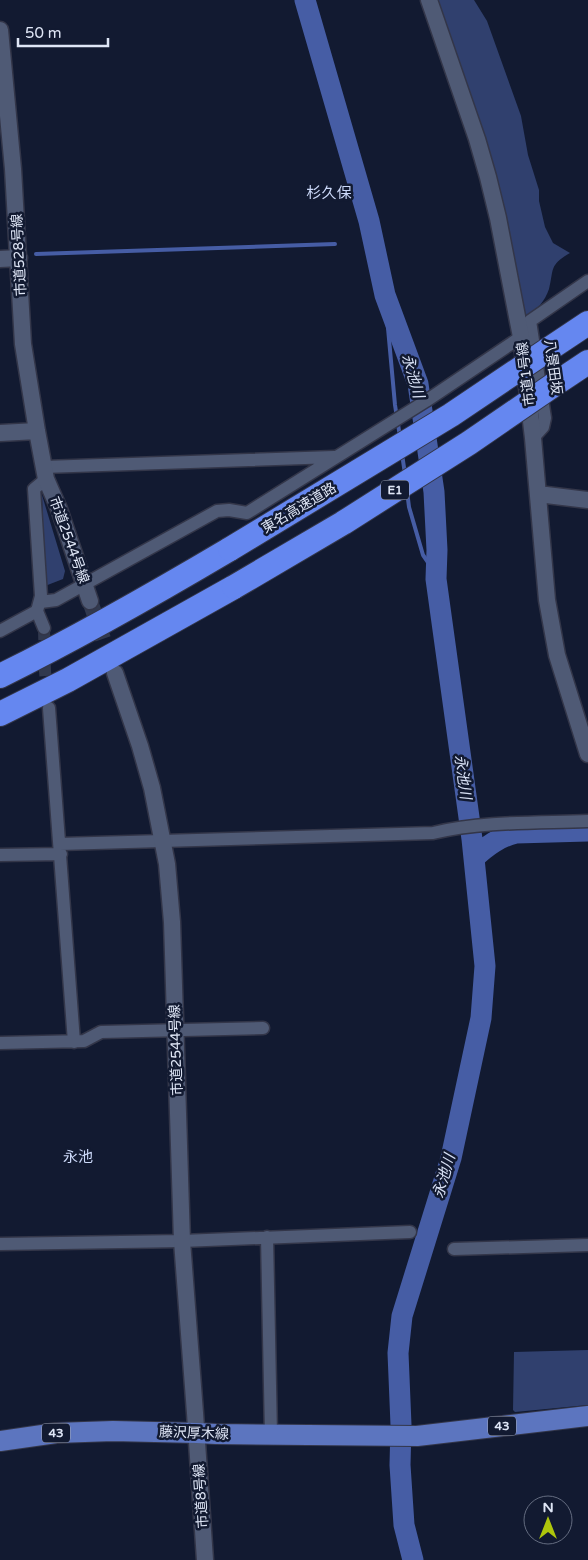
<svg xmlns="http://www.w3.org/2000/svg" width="588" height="1560" viewBox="0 0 588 1560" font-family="'Varela Round','Noto Sans JP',sans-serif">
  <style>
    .green { fill: #30406e }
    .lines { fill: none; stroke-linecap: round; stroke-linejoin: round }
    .stream { stroke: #465da5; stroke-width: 4 }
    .river { stroke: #465da5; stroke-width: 21 }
    .minor-tunnel { stroke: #31394f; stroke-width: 12; stroke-dasharray: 12 6; stroke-linecap: butt }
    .tertiary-tunnel { stroke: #31394f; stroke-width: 16; stroke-dasharray: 16 8; stroke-linecap: butt }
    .minor-casing { stroke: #333649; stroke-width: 15 }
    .tertiary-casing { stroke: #333649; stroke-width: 19 }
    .primary-casing { stroke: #333649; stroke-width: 22 }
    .motorway-casing { stroke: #333649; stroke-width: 26 }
    .minor { stroke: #4f5a75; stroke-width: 12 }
    .tertiary { stroke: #4f5a75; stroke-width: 16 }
    .primary { stroke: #5c75bf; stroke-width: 20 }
    .motorway { stroke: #6587f0; stroke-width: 24 }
    .motorway-bridge-casing { stroke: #333649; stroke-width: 26; stroke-linecap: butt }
    .motorway-bridge { stroke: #6587f0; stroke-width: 24 }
    .labels { text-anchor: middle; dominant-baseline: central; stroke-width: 5; stroke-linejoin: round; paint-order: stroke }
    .shield { fill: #121a31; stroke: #a2a9bb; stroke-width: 1 }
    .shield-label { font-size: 12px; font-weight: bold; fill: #dfe6f6 }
    .street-label { font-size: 14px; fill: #dfe6f6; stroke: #121a31 }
    .neighbourhood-label { font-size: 15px; fill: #ccd9f9; stroke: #121a31 }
    .water-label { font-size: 15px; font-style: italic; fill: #d8e1f5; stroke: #121a31 }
  </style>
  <rect width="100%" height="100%" fill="#121a31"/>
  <path class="green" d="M433,0H474L487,21L521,116L528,155L539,190V201L545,227L553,243L570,253C549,265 554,269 549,289C545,301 537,310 526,317L520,311Z
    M42,495L65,571L63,579L45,586Z
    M588,1350V1405L515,1412L513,1410L514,1352Z"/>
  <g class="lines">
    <path class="stream" d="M36,254L335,244
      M385,295L395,405L400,437
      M402,454L405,474
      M407,491L409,507L423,555L436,574"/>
    <path class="river" d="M305,0L369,221L385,295L418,384L434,492L437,550L436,579L472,839L485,966L481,1018L451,1158L402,1316L398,1353L401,1425L400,1465L404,1525L413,1560
      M474,858C487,846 499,837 516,833L588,831"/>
    <path class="minor-tunnel" d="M44,628L45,671L47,695"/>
    <path class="tertiary-tunnel" d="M90,601L112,665"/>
    <defs>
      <path id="minor" d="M533,438L543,427L545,418L530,321L588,281
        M44,467L334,457
        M41,602L56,600L217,511L229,510L247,513L426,401L521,337
        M44,628L37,611L41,596L34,489L46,479
        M0,631L37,611
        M49,708L74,1042
        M60,844L433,833C483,821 536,823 588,821
        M0,855L61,854
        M0,1043L84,1041L101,1032L263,1028
        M267,1237L271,1435
        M0,1244L182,1241L410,1232
        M454,1249L588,1245"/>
      <path id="tertiary" d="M429,0L477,139L488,177L498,218L521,337L533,438L547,600L557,655L588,754
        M0,30L13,169L23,344L37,431L46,479L59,509L90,601
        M0,259L19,258
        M0,433L37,431
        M538,494L588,500
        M115,673L140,746L152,788L167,864L172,922L182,1241L195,1413L205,1560"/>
      <path id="primary" d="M0,1441L56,1433L113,1431L197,1433L216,1434L417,1436L588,1416"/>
      <path id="motorway" d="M546,351L588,323
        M552,386L588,362
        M0,676C79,637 154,594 230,549
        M0,714L68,680L234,587"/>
    </defs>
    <use href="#minor" class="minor-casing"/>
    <use href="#tertiary" class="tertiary-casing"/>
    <use href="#primary" class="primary-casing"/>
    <use href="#motorway" class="motorway-casing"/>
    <use href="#minor" class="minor"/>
    <use href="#tertiary" class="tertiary"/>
    <use href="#primary" class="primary"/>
    <use href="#motorway" class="motorway"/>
    <defs>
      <path id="motorway-bridge" d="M230,549L451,415L546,351
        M234,587L343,523L469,443L552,386"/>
    </defs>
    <use href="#motorway-bridge" class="motorway-bridge-casing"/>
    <use href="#motorway-bridge" class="motorway-bridge"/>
  </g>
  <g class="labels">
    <g class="shield">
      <rect x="381" y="480.5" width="28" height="19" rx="4"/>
      <rect x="488" y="1416.5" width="28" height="19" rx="4"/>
      <rect x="42" y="1423.5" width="28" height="19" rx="4"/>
    </g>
    <g class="shield-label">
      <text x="395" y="490">E1</text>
      <text x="502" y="1426">43</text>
      <text x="56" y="1433">43</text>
    </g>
    <g class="street-label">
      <text transform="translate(19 255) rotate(-93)">市道528号線</text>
      <text transform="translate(553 367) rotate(82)">八景田坂</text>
      <text transform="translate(526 374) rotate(-97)">市道1号線</text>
      <text transform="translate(299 508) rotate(-31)">東名高速道路</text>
      <text transform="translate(69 540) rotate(70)">市道2544号線</text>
      <text transform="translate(176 1050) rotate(-92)">市道2544号線</text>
      <text transform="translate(194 1433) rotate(2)">藤沢厚木線</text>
      <text transform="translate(201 1496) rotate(-94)">市道8号線</text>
    </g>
    <g class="neighbourhood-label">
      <text x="329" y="193">杉久保</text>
      <text x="78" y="1157">永池</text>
    </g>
    <g class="water-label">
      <text transform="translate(413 376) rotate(74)">永池川</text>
      <text transform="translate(463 777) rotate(82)">永池川</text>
      <text transform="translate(444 1176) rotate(-74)">永池川</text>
    </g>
  </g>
  <g transform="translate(548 1520)"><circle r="24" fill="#121a31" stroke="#646c80"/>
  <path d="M0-4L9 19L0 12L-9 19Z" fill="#aec60c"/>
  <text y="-8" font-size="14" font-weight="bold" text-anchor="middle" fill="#dfe6f6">N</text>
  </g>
  <path d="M18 38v8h90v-8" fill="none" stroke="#dfe6f6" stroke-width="2.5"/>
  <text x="25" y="38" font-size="15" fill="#dfe6f6" stroke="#121a31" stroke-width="4" paint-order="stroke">50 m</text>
</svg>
